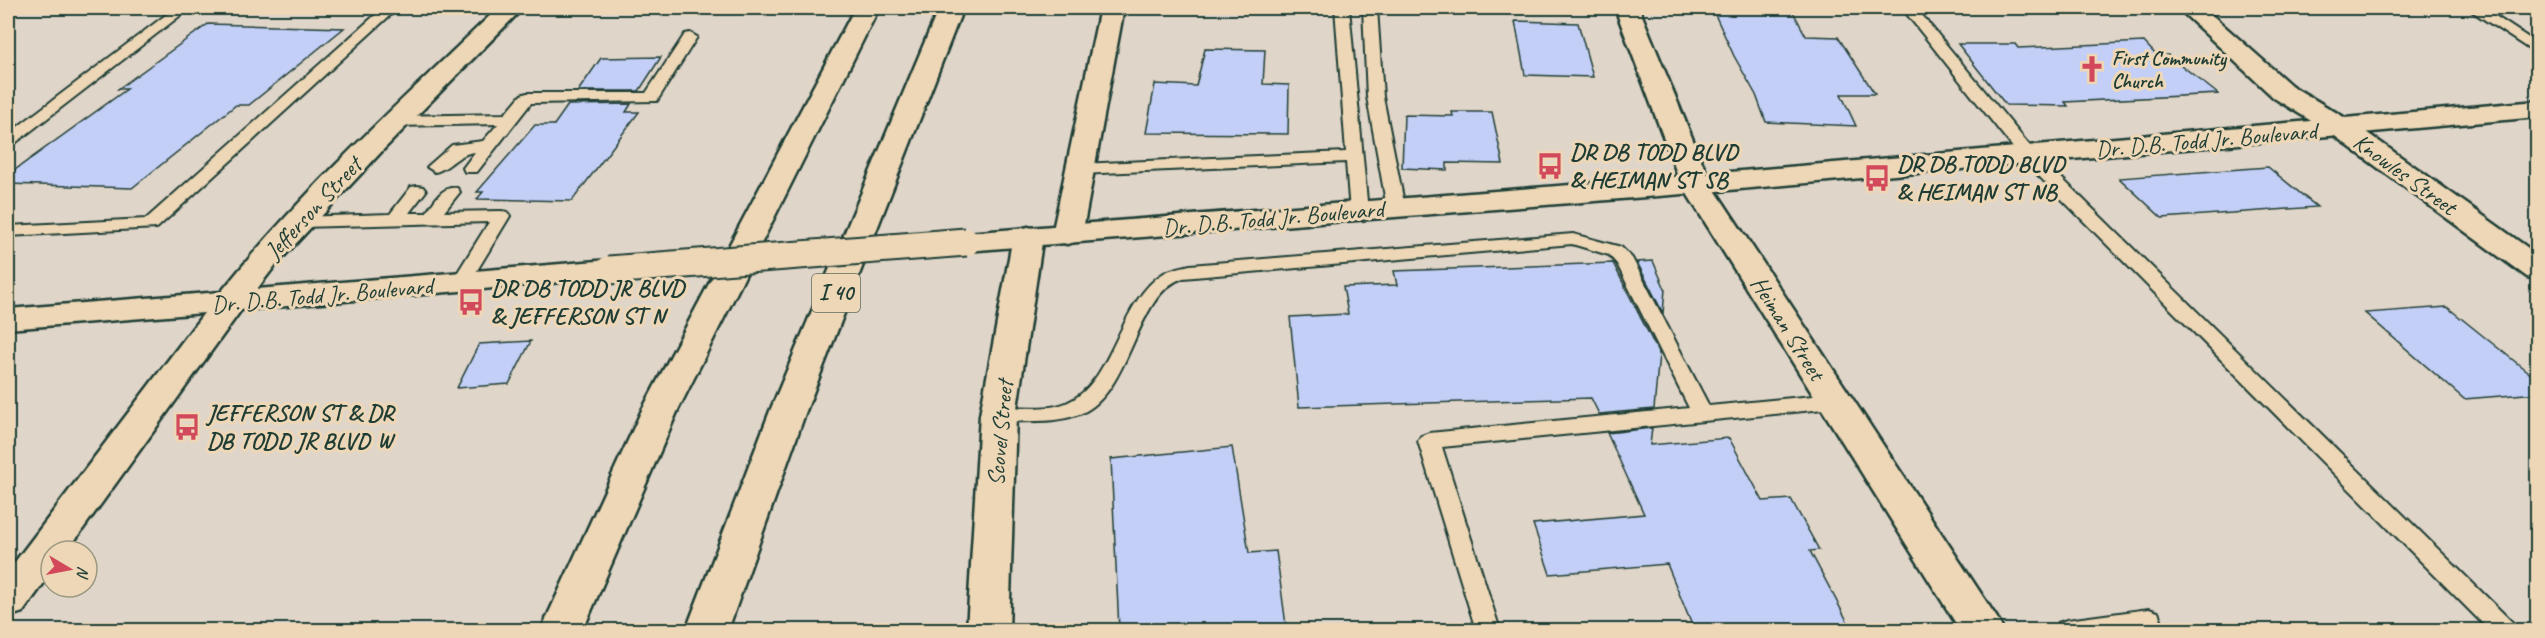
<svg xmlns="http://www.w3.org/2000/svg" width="2545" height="638" viewBox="0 0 2545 638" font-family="Caveat,sans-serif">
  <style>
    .building { fill: #c3cff6; stroke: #1f3d34; stroke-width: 1.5 }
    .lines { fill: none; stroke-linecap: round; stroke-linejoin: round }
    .service-casing { stroke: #1f3d34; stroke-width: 4 }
    .minor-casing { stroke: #1f3d34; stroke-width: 5 }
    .tertiary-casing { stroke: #1f3d34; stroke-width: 5 }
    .secondary-casing { stroke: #1f3d34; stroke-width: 5 }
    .motorway-casing { stroke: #1f3d34; stroke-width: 5 }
    .service { fill: #edd7b6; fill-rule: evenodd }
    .minor { fill: #edd7b6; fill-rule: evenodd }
    .tertiary { fill: #edd7b6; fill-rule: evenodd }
    .secondary { fill: #edd7b6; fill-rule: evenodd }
    .motorway { fill: #edd7b6; fill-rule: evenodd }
    .secondary-bridge-casing { stroke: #1f3d34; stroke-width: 31; stroke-linecap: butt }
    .secondary-bridge { stroke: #edd7b6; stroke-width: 27 }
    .labels { text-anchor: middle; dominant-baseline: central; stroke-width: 6; stroke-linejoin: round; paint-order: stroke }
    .far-poi-label { font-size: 20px; font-weight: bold; fill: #1f3d34; stroke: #edd7b6; text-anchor: start }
    .shield { fill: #edd7b6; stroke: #5d6b5b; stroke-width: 1.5 }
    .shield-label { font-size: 22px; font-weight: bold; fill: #1f3d34 }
    .street-label { font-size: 24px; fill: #1f3d34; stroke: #edd7b6 }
    .poi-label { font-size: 24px; font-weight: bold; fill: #1f3d34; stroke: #edd7b6; text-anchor: start }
  </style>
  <rect width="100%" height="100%" fill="#e0d5c9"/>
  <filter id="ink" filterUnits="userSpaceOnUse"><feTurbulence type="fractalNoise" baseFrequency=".0167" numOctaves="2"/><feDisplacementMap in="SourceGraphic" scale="12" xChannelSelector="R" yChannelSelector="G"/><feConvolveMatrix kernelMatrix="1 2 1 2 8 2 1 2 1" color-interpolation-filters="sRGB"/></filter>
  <g filter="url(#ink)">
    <path class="building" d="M1712,8H1791L1806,36L1838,37L1875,94H1841L1856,126L1766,122L1756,95L1734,56Z
      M1515,21L1578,23L1593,77L1525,75Z
      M208,24L344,28L249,105H236L132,188L8,184V175L127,89H118Z
      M2144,42L2157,56L2168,55L2218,94L2065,102L2068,106L2006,105L1958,44H2015L2018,48Z
      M1205,49L1265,50L1263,84L1289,85L1288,134L1146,133L1155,84L1196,86Z
      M661,57L639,91H578L601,58Z
      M631,104L626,112H639L572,201L477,199L483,192H477L535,125H554L568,105Z
      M1452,112H1492L1503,164L1447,163V170L1402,168L1404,115L1453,116Z
      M2268,167L2317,207L2162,218L2119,178Z
      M1653,261L1665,289L1663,313L1637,262Z
      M1613,263L1659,354L1654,409L1599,414L1591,398L1299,407L1290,317L1348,314L1343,287L1397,285L1394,271Z
      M2447,307L2538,380V393L2464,399L2365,313Z
      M531,341L509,384L457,388L479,344Z
      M1652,428L1650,445L1729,438L1763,501L1791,499L1819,550L1810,551L1852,630H1694L1667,564L1550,574L1533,524L1644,514L1607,433Z
      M1232,447L1249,553L1276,551L1286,625L1226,630H1119L1111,459Z"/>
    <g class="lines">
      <defs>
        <path id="service" d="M175,8H190L14,144L8,146V134Z
          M383,8H398L157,228L8,236V226L146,219Z
          M1335,8H1349L1368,212L1365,216H1353L1350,212L1346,162L1080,174L1074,173L1072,169L1074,165L1080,164L1346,152Z
          M1363,8H1377L1383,97L1405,208L1402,212H1390L1387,208L1367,97Z
          M1902,8H1916L2034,151L2513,623L2516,630H2489L2022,159Z
          M2467,8H2483L2538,44V55Z
          M690,33L697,37L657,101L531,103L477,172H465L463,168L475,152C456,154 451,168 435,172L427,167L452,145L483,141L498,124L395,126L387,121L395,116L505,114L521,95L527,93H646L685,34Z
          M417,186L423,187L426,191L409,213H426C434,202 442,185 457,188L460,192L444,212L501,211L507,212L510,216L467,287H453L451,283L489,222L300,227L294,226L291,222L294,218L300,217L390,214L411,187Z
          M1573,234L1621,247L1632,258L1709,406L1834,394L1841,396L1844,401L1841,406L1834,408L1442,447L1500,630H1476L1418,441L1421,436L1429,433L1689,408L1617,264L1609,255L1572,244L1183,278C1134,294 1133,392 1080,414C1055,424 1025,420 998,422L991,420L987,415L991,410L998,408C1019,406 1047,411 1066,403C1114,384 1118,301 1164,273C1171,269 1182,267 1190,265Z
          M2149,609L2158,612L2161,619L2158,626L2149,629L2055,630L2058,623L2067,620Z"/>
        <path id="minor" d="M1100,8H1124L1082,235L1078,241L1067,244L1056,241L1052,235Z
          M2178,8H2204L2292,86L2352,122L2538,255V279L2527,277L2332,134L2274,98Z
          M1028,227L1039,230L1043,236L1016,415L1009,630H967L980,415L1013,236L1017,230Z"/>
        <path id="tertiary" d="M1615,8H1639L1711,184L1997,618L2003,630H1960L1681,184Z"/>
        <path id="secondary" d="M498,8H523L383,150L274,267L257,289L609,260L620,263L625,270L620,277L241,310L67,551H51V573L23,612L8,617V571L204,313L8,329V309L221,292C304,189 403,99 498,8Z
          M2538,101V117L1696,193L966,251L955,249L951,242L955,235L966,233L1696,175Z"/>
        <path id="motorway" d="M855,8H879L677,412L583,630H541L641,412Z
          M939,8H963L806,411L728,630H686L770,411Z"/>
      </defs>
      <use href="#service" class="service-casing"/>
      <use href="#minor" class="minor-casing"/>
      <use href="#tertiary" class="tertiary-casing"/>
      <use href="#secondary" class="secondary-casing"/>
      <use href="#motorway" class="motorway-casing"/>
      <use href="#service" class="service"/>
      <use href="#minor" class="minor"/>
      <use href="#tertiary" class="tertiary"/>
      <use href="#secondary" class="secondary"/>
      <use href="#motorway" class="motorway"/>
      <defs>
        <path id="secondary-bridge" d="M609,270L966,242"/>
      </defs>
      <use href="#secondary-bridge" class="secondary-bridge-casing"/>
      <use href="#secondary-bridge" class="secondary-bridge"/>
    </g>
  </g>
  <defs>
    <symbol id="church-bare" viewBox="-9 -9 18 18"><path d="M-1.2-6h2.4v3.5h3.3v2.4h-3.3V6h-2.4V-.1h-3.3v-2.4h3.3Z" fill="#d1495b" stroke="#edd7b6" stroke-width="2.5" paint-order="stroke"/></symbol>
    <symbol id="bus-bare" viewBox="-9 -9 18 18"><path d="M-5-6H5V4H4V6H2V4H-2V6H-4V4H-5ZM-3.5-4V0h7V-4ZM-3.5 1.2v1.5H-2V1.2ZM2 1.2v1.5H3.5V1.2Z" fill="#d1495b" stroke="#edd7b6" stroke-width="2.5" paint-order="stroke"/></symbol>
  </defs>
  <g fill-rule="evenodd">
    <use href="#church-bare" x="2073" y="50" width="38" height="38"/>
    <use href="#bus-bare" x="1531" y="147" width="38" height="38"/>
    <use href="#bus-bare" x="1858" y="159" width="38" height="38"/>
    <use href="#bus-bare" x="452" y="283" width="38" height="38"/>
    <use href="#bus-bare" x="168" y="408" width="38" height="38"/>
  </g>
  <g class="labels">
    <g class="far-poi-label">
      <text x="2112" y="58">First Community<tspan x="2112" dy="23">Church</tspan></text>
    </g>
    <rect class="shield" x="812" y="274" width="48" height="38" rx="4.5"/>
    <g class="shield-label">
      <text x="836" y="293">I 40</text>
    </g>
    <g class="street-label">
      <text transform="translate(2206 140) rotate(-5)">Dr. D.B. Todd Jr. Boulevard</text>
      <text transform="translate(2405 174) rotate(36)">Knowles Street</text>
      <text transform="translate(313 208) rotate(-47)">Jefferson Street</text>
      <text transform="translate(1273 218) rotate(-5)">Dr. D.B. Todd Jr. Boulevard</text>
      <text transform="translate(322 295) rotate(-5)">Dr. D.B. Todd Jr. Boulevard</text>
      <text transform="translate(1788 328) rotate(58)">Heiman Street</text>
      <text transform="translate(1000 433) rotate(-85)">Scovel Street</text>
    </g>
    <g class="poi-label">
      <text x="1570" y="152">DR DB TODD BLVD<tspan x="1570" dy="28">&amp; HEIMAN ST SB</tspan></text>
      <text x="1897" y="164">DR DB TODD BLVD<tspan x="1897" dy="28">&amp; HEIMAN ST NB</tspan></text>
      <text x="491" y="288">DR DB TODD JR BLVD<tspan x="491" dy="28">&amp; JEFFERSON ST N</tspan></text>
      <text x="207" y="413">JEFFERSON ST &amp; DR<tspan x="207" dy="28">DB TODD JR BLVD W</tspan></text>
    </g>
  </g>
  <rect width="2545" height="638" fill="none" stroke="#edd7b6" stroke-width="30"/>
  <rect x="15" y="15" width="2515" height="608" fill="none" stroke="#1f3d34" stroke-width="2" filter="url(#ink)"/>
  <g transform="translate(69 569) rotate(100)"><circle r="28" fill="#edd7b6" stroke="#9b9982" stroke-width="1.5"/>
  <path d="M0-4.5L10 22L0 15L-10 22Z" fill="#d1495b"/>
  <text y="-9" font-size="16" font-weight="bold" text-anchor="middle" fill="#1f3d34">N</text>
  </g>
</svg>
